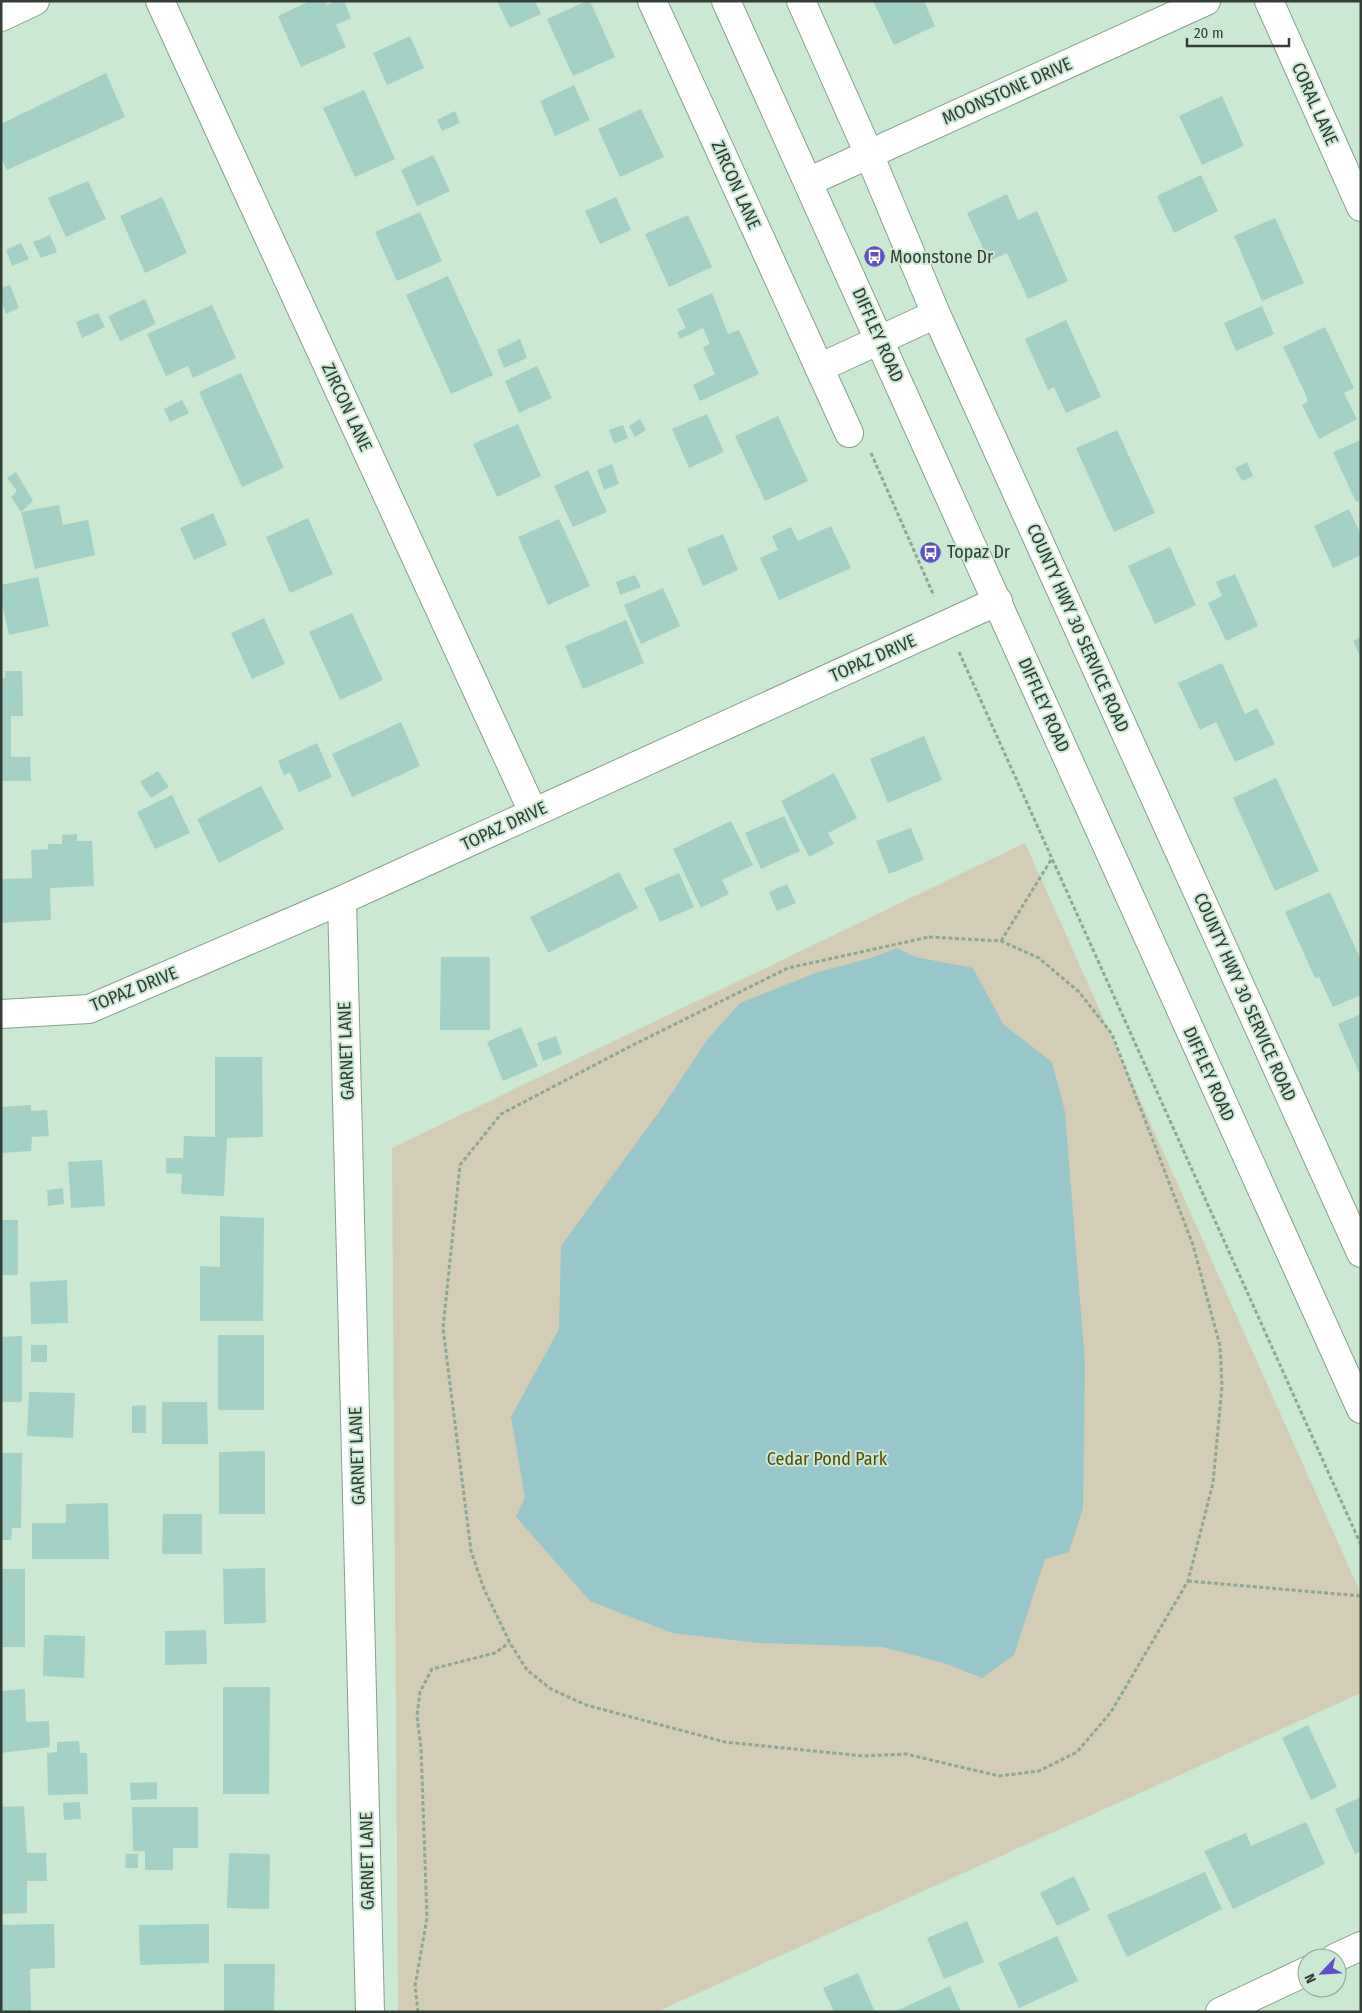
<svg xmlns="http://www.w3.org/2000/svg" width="1362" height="2013" viewBox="0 0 1362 2013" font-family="'Fira Sans Condensed',sans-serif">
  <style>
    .green { fill: #d2cdb4 }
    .water { fill: #97c6cb }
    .building { fill: #a4d1c6 }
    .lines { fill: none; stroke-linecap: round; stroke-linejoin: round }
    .minor-casing { stroke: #86a18c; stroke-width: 30 }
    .secondary-casing { stroke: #86a18c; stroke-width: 30 }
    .path { stroke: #90a695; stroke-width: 3; stroke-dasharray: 4 2.5; stroke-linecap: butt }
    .minor { stroke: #fff; stroke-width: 28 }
    .secondary { stroke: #fff; stroke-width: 28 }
    .labels { text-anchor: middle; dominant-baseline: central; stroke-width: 4; stroke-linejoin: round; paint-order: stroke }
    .street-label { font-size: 18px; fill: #333e36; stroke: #cbe8d2 }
    .poi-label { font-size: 18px; fill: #333e36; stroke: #cbe8d2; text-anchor: start }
    .park-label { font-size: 18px; fill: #554b0a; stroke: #cbe8d2 }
  </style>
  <rect width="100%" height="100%" fill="#cbe8d2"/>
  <path class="green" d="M1025,843L1361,1594V1693L656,2012H398L392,1148Z"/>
  <path class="water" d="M897,948L915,957L973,968L1003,1024L1052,1062L1065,1112L1085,1363L1083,1508L1069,1552L1045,1559L1014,1655L982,1678L947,1664L883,1647L760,1643L672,1633L590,1601L516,1517L525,1497L511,1417L559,1329L561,1246L664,1105L707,1040L740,1003L818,972L871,958Z"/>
  <path class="building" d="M310,1H325L327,5L336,1H344L351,18L336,25L346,47L301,67L278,16Z
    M497,1H535L541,14L510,28Z
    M587,1H590L615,57L573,76L547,19Z
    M873,1H924L935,26L894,45Z
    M410,36L424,68L387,85L373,53Z
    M106,73L125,117L7,170L1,158V124Z
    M574,85L590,120L555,136L540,101Z
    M364,90L395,159L355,177L323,108Z
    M1222,96L1244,146L1202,165L1179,116Z
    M641,109L664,157L620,177L598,129Z
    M455,111L460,123L442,131L437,120Z
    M433,155L450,191L417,206L401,170Z
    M1201,175L1218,211L1174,233L1157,196Z
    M88,181L106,219L66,237L48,198Z
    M1007,194L1018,220L1037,211L1068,281L1028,299L1007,253L989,261L967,213Z
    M162,197L187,253L145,273L120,216Z
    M616,197L631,230L600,244L585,211Z
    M420,212L442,261L397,281L375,232Z
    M688,215L712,267L669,287L645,234Z
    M1275,218L1304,283L1262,301L1234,236Z
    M50,235L57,252L41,258L33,242Z
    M21,243L29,259L12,266L6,250Z
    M448,276L493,375L451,394L406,295Z
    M10,285L19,308L6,314L1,300V288Z
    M712,293L728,334L739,330L759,374L700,401L693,385L715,374L703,347L710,344L703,328L680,339L677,332L686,328L677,309Z
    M145,299L156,324L120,341L108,316Z
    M212,305L236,358L193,378L188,366L166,376L147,334Z
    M1262,306L1274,334L1236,351L1224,323Z
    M98,313L105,327L82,338L76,322Z
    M1066,320L1101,397L1066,413L1054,387L1048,390L1025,339Z
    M1325,327L1354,388L1344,393L1357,419L1319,439L1302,405L1308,402L1306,395L1283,347Z
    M520,339L527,358L504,368L497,350Z
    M537,366L552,398L519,413L505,381Z
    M241,373L284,468L242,487L199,392Z
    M182,400L189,413L170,422L164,409Z
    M707,414L724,452L689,468L672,429Z
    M778,416L808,481L765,501L735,436Z
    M640,419L646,430L635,437L629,426Z
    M518,424L541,476L497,497L473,444Z
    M623,425L628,438L614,444L609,430Z
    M1117,430L1155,513L1114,532L1076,448Z
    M1361,440V500L1356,502L1333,452Z
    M1247,462L1253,476L1242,481L1235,468Z
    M612,464L619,484L604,490L597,470Z
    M588,470L607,512L573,527L554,486Z
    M16,472L33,501L21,512L59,505L63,525L88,520L95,555L35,569L21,512L11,497L17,491L7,478Z
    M1349,509L1361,535V555L1333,568L1314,526Z
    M213,513L227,545L194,560L180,528Z
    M308,518L333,574L290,593L266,537Z
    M559,519L590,586L548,605L518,537Z
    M831,526L851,568L779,600L760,558L778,550L772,536L791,527L798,541Z
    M723,534L738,570L703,586L687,549Z
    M1170,547L1196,605L1155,624L1128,566Z
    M1235,574L1258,626L1226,641L1208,603L1222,596L1216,582Z
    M635,575L641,587L620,595L616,582Z
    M38,577L49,626L9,635L1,599V585Z
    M663,588L680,626L641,644L624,605Z
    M352,613L383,680L340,700L309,632Z
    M264,618L285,664L252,679L231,633Z
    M626,620L644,663L583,689L565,646Z
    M1361,637V658L1353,641Z
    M1222,663L1245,714L1257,708L1275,744L1235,762L1216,722L1200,730L1178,683Z
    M5,671H22L23,716H11V757H30L31,781H1V678H5Z
    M401,722L420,766L352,797L332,754Z
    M924,736L942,780L888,803L870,759Z
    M317,743L332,777L299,792L290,772L284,775L278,761Z
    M158,771L169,787L151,798L140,782Z
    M834,773L857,818L828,833L834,844L809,857L781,801Z
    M1276,778L1319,871L1275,891L1233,798Z
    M261,786L284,829L219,863L197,819Z
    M172,795L190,833L155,849L137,812Z
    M784,816L800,851L761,869L745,833Z
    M731,821L753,865L722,880L729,894L701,908L673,849Z
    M911,828L924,860L889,874L876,841Z
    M77,834V841H92L94,886L50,888L51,920L1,923V879L32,878L31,850L48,849V844H62V835Z
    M619,872L638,908L548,953L530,917Z
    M679,873L694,907L660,922L644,888Z
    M787,884L796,903L777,911L769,892Z
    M1330,892L1361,960V995L1333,1007L1319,977L1315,978L1285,912Z
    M441,957H490V1030H440Z
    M1361,1014V1077L1338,1024Z
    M521,1027L538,1066L503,1081L487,1042Z
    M556,1036L562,1054L543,1061L537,1043Z
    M215,1057H262L263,1137L227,1138L224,1196L181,1194L182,1174L166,1173V1158H183L184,1136L215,1137Z
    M31,1105V1111L47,1110L49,1136L32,1137L31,1151L1,1153V1107Z
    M102,1160L105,1206L71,1208L68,1162Z
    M63,1188L64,1204L48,1206L47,1190Z
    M220,1216L264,1218L263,1321H200V1266L220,1267Z
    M1,1220H18V1275H1Z
    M67,1280L68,1323L31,1324L30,1282Z
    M218,1335H264V1410H218Z
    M22,1336V1402H1V1337Z
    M31,1345H47V1362H31Z
    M29,1392L75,1393L73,1438L27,1436Z
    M162,1402H207L208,1444H162Z
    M146,1405V1433H132V1406Z
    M265,1451V1514H219V1452Z
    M1,1453H22L21,1528H12L11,1540H1Z
    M108,1503L109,1559H32V1523H66V1504Z
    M163,1514H202V1554H162Z
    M265,1568L266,1623L224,1624L223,1569Z
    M1,1569H25V1647H1Z
    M206,1630L207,1664L165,1665V1631Z
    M44,1635L85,1636L84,1678L43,1676Z
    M223,1687H270L269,1794H223Z
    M25,1689L26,1722L49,1721L50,1747L1,1753V1691Z
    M1308,1725L1337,1787L1311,1800L1282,1738Z
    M79,1741L80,1753H87L88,1794L48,1795L47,1753L57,1752V1742Z
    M157,1782V1799L131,1800L130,1783Z
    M1361,1797V1851L1355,1854L1335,1809Z
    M80,1802L81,1819L64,1820L63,1803Z
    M24,1806L27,1853H46L47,1881H27V1913L1,1914V1807Z
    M132,1807H198V1848H173V1870H145V1851H133Z
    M1306,1822L1325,1864L1233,1909L1204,1851L1246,1833L1251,1846Z
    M229,1853L270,1854L269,1909L227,1908Z
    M126,1854H138V1868H125Z
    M1205,1872L1222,1909L1127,1957L1107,1915Z
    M1074,1876L1090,1910L1057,1926L1040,1893Z
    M967,1921L984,1962L944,1979L927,1938Z
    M54,1924L55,1968L30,1969L31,2012H1V1925Z
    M209,1924V1963L140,1965L139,1925Z
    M1057,1936L1078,1981L1019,2008L998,1963Z
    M224,1964H275L274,2012H224Z
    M858,1973L875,2012H834L823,1988Z
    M950,1986L961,2012H894Z"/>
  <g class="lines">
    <defs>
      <path id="minor" d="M160,1L533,812
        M652,1L849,433
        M801,1L869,154L936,314L1361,1253
        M1269,1L1361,207
        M1,17L35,1
        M808,182L1206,1
        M819,368L936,314
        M342,900L370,2012
        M1,1014L89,1009L342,900L998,601
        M1335,1958L1361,1946
        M1220,2012L1307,1971"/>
      <path id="secondary" d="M726,1L1361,1409"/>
    </defs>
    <use href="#minor" class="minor-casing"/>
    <use href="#secondary" class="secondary-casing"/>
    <path class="path" d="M871,453L934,596
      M959,652L1361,1545
      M929,937L1001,941L1039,958L1079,992L1112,1034L1193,1245L1220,1346L1222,1386L1213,1483L1188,1581L1111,1712L1077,1752L1039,1771L999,1776L906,1754L863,1756L725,1742L586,1705L551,1689L527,1670L510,1643L484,1589L471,1551L443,1328L460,1165L501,1114L629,1047L788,968Z
      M1001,941L1051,860
      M1188,1581L1361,1596
      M418,2012L415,1986L427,1918L421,1748L417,1716L420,1692L432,1669L495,1653L509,1643"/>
    <use href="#minor" class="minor"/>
    <use href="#secondary" class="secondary"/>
  </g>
  <defs>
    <symbol id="bus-disc" viewBox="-11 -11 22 22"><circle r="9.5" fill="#5f50c8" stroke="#cbe8d2"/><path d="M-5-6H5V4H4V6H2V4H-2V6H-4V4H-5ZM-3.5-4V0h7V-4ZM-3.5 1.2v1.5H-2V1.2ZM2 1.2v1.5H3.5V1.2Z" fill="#fff"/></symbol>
  </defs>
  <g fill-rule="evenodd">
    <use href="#bus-disc" x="862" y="244" width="25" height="25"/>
    <use href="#bus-disc" x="918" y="540" width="25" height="25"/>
  </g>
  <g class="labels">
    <g class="street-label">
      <text transform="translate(1007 91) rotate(-24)">MOONSTONE DRIVE</text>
      <text transform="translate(1315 104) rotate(66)">CORAL LANE</text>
      <text transform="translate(736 185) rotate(66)">ZIRCON LANE</text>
      <text transform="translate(878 335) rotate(66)">DIFFLEY ROAD</text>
      <text transform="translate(347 407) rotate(65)">ZIRCON LANE</text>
      <text transform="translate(1078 628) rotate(66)">COUNTY HWY 30 SERVICE ROAD</text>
      <text transform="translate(873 658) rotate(-24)">TOPAZ DRIVE</text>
      <text transform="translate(1044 705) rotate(66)">DIFFLEY ROAD</text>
      <text transform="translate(504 826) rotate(-25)">TOPAZ DRIVE</text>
      <text transform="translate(134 989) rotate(-22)">TOPAZ DRIVE</text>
      <text transform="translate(1245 997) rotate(66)">COUNTY HWY 30 SERVICE ROAD</text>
      <text transform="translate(346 1051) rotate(-92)">GARNET LANE</text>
      <text transform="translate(1209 1074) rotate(66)">DIFFLEY ROAD</text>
      <text transform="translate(357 1456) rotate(-92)">GARNET LANE</text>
      <text transform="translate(367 1861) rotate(-91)">GARNET LANE</text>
    </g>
    <g class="poi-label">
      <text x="890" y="257">Moonstone Dr</text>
      <text x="947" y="552">Topaz Dr</text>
    </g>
    <g class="park-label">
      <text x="827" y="1459">Cedar Pond Park</text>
    </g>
  </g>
  <rect width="1362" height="2013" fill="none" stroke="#333e36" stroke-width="5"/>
  <g transform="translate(1322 1973) rotate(245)"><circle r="24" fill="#cbe8d2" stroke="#8ea494"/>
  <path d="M0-4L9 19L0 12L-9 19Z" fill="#5f50c8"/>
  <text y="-8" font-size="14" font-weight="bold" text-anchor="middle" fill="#333e36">N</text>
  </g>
  <path d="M1187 38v8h102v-8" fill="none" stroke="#333e36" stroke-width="2.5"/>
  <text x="1194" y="38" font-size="15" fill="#333e36" stroke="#cbe8d2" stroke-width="4" paint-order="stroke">20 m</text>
</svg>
